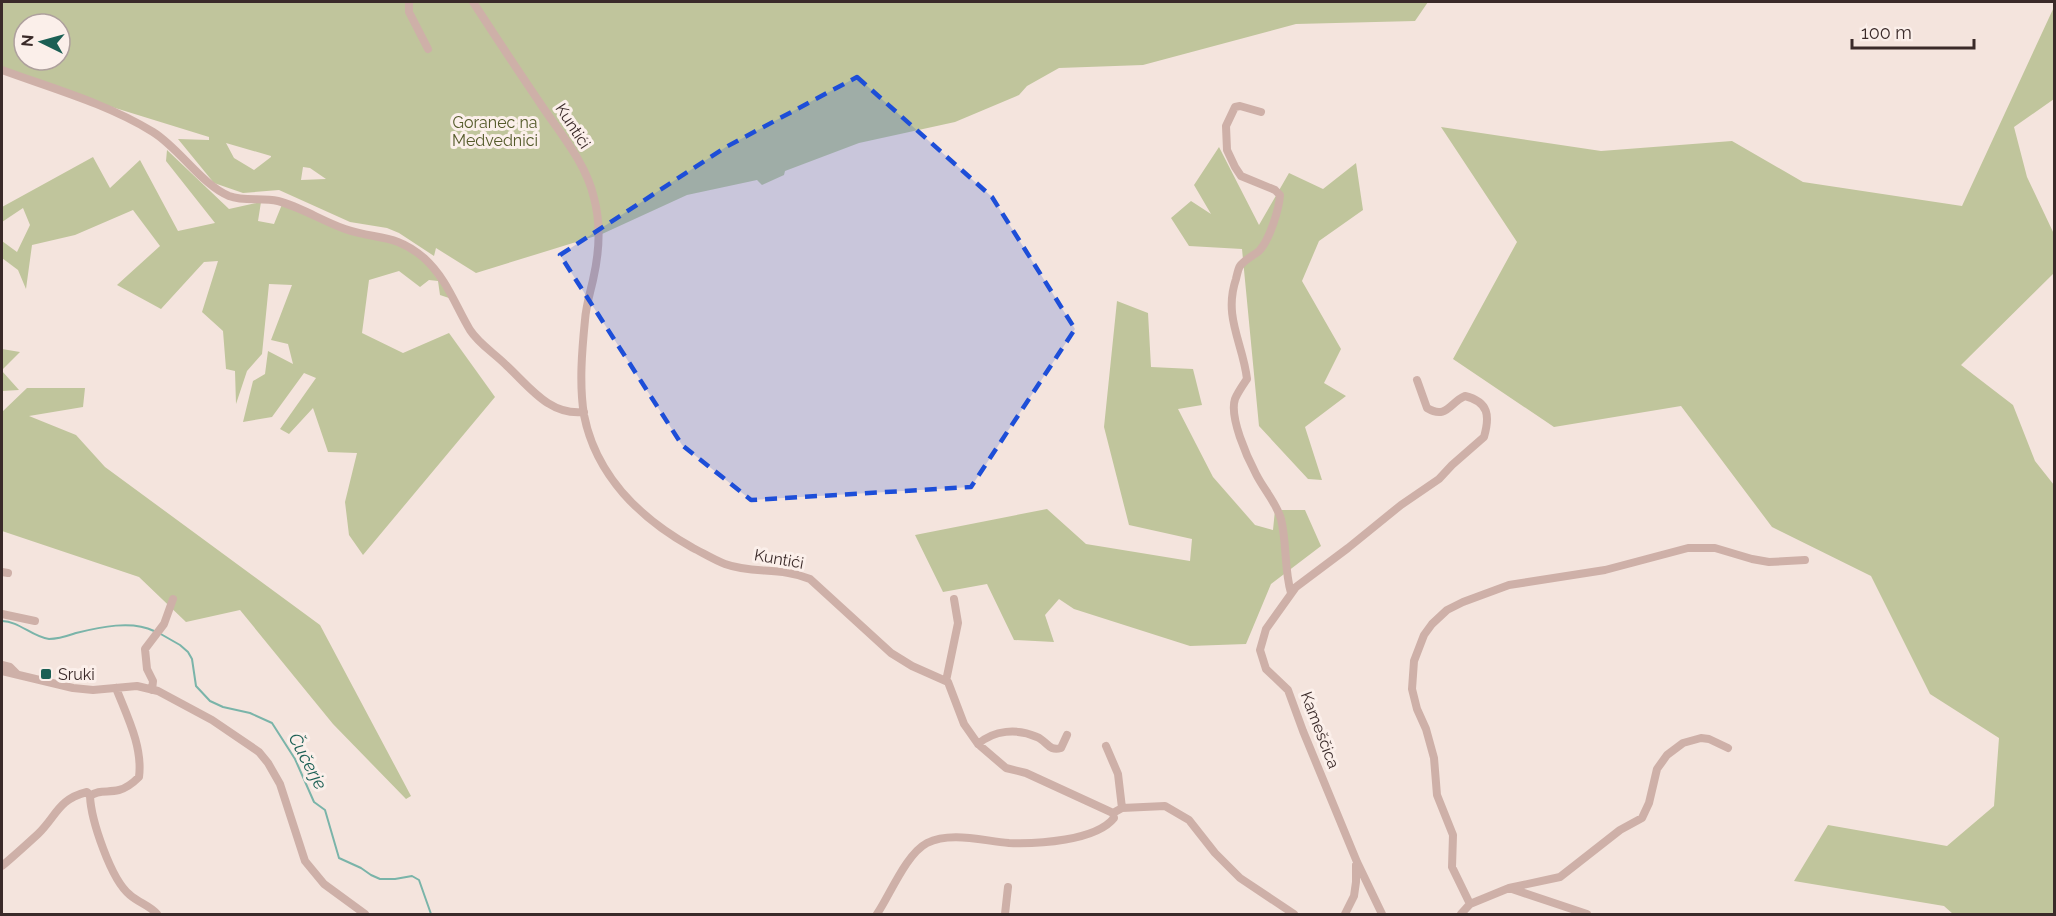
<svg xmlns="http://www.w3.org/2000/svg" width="2056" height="916" viewBox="0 0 2056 916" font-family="Raleway,sans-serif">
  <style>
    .green { fill: #c0c59c; fill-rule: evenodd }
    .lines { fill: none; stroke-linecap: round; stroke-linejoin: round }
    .stream { stroke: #7ab4a9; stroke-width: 2 }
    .minor { stroke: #ceb0a8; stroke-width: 8 }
    .marked { fill: #1d4ed8; fill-opacity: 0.2; stroke: #1d4ed8; stroke-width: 4.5; stroke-dasharray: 12 8; stroke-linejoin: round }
    .poi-dot { fill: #1b5f54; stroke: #fbefea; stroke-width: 2 }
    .labels { text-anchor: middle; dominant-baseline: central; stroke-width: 6; stroke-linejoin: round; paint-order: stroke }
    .park-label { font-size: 16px; fill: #545a2a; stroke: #fbefea }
    .street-label { font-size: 16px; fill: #3a2a29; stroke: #fbefea }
    .poi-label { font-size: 16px; fill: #3a2a29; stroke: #fbefea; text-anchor: start }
    .water-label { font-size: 18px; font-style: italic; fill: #1b5f54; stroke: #fbefea }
  </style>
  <rect width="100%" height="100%" fill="#f4e4dd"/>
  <path class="green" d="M2,2H1428L1415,21L1296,24L1143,65L1059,68L1027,86L1019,95L955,122L859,143L785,171L784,175L762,185L757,180L687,195L602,234L476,273L436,248L434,256L399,233L387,228L350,222L279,190L243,193L214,183L178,139L209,140V137L2,73ZM24,24H60V60H24ZM226,143L271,156V157L254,170L234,158ZM303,167L310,168L326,179L301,180Z
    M2054,7V99L2014,127L2027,177L2054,234V273L1961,365L2013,405L2035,461L2054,485V914H1953L1944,906L1794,881L1828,825L1947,846L1994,806L1999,738L1930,694L1871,576L1772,527L1681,406L1554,427L1453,359L1517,242L1441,127L1601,151L1732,141L1803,182L1962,206Z
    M1219,147L1259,225L1289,173L1323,189L1356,163L1363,210L1319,241L1302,281L1341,349L1324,383L1346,396L1305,427L1322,480L1308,479L1259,426L1242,249L1189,246L1171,218L1191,201L1211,214L1194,185Z
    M167,150L229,209L261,202L258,221L274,224L283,202L347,232L396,241L424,260L452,299L440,295L438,281L429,280L420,287L399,271L369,280L362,333L403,353L449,333L495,397L363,555L349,535L345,502L357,453L328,452L313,408L289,434L280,429L316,378L304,373L272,417L243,422L253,381L265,374L268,351L293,364L288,344L271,340L292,285L269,284L262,354L247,371L236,404L235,371L226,369L223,331L202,312L218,261L204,262L161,309L117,285L160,246L133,210L75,235L32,245L26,289L18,270L2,258V241L17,252L30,225L23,208L2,222V207L93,157L110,188L140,160L178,231L215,223L166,161Z
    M1117,301L1148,313L1151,367L1193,369L1202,405L1178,409L1213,477L1255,525L1273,530L1275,510H1305L1321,546L1271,584L1246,644L1190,646L1074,609L1059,599L1045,615L1054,642L1014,640L987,584L943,592L915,535L1047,509L1086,544L1190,561L1192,539L1129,525L1104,427Z
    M2,349L20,352L2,370Z
    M2,371L19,390L2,391Z
    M27,388H85L83,407L29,416L76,435L105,467L320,625L411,796L406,799L333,724L240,610L186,622L139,577L2,531V412Z"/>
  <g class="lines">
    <path class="stream" d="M2,621C19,621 32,637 49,639C59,639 67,636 76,633C100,627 132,620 154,631
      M159,633L180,645L188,652L192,659L196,686L210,701L223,707L250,713L272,723L295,759L314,802L325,810L339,858L361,868L371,875L380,879H395L412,876L419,880L431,914"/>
    <path class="minor" d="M409,2V12L428,49
      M473,2C494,34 516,68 538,100C558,131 586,162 594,198C601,224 599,254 593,280C590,293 586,306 585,320C582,350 579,384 584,415C596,476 641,519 693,548C703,553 714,560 725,564C752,574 781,567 810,579L891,653L912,666L948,682L964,724L978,744L1006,768L1026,773L1113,813L1114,818C1096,841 1037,844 1009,843C983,841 951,831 927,843C906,854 890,895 877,914
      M2,70C51,88 108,104 153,132C179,148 202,185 229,196C245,202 262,197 278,201C301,207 322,221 345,229C377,240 395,233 424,258C447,279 455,305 470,330C479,344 494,353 506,365C529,386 549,416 584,412
      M1261,112L1240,106L1235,107L1226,126L1227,150L1235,167L1241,176L1275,190L1280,195C1279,210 1269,241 1259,251C1253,256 1244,260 1240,266C1238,269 1237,275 1236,279C1223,317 1243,343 1247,379C1243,385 1238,392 1235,399C1229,417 1247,457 1256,474C1264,490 1276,502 1281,519C1287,543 1284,569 1291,593
      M2,572L8,573
      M2,614L35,621
      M2,665L10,667L17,674
      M2,671L73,688L93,690L137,686L158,691L212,720L259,752L268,763L280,784L305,861L324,884L365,914
      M946,681L958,623L954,599
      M116,688C127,716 143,747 139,777C133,783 127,788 119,790C108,793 99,789 90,796C91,820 111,880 130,895C139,903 149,905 157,914
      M152,690L153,681L147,669L145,649L164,624L173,599
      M978,744C994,730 1017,728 1037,737C1047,741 1049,752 1061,748L1067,735
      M1106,746L1118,774L1122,808
      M1113,813L1122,808L1165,806L1189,820L1215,853L1240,878L1294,914
      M2,866C14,856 26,845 38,834C56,817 58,799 87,792L90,796
      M1509,888L1560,877L1620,830L1642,818L1649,803L1657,769L1667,755L1683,743L1701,738L1709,739L1728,748
      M1470,904L1452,867L1453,835L1437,795L1434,758L1426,729L1417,709L1412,689L1414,661L1424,635L1432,624L1447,610L1463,602L1509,585L1605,570L1688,548H1715L1752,559L1769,562L1805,560
      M1005,914L1008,887
      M1345,914L1354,896L1356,882V865
      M1382,914L1357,862L1303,731L1288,690L1266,669L1260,650L1266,629L1296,587L1348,548L1401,505L1439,479L1452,465L1484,437C1490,416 1489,402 1465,396C1450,402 1447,420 1427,408L1417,380
      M1461,914L1470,904L1509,888L1587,914"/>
  </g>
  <path class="marked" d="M857,77L992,197L1075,329L971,487L751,500L682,445L560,255L726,147Z"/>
  <rect class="poi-dot" x="40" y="668" width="12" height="12" rx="3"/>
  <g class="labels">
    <g class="park-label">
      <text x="495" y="122">Goranec na<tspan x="495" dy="18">Medvednici</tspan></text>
    </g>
    <g class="street-label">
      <text transform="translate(573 126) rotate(57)">Kuntići</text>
      <text transform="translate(779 559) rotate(10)">Kuntići</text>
      <text transform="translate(1320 730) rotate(69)">Kameščica</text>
    </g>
    <g class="poi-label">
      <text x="58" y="674">Sruki</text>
    </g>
    <g class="water-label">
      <text transform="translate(308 761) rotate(62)">Čučerje</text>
    </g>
  </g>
  <rect width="2056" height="916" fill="none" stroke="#3a2a29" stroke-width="6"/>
  <g transform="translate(42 42) rotate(275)"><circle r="28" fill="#fbefea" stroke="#aea09d" stroke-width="1.5"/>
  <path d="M0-4.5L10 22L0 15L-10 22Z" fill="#1b5f54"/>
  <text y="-9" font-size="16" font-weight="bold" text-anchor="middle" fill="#3a2a29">N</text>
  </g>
  <path d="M1852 39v9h122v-9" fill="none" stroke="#3a2a29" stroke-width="3"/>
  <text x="1861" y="39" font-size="18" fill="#3a2a29" stroke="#fbefea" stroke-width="4.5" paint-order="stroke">100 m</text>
</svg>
